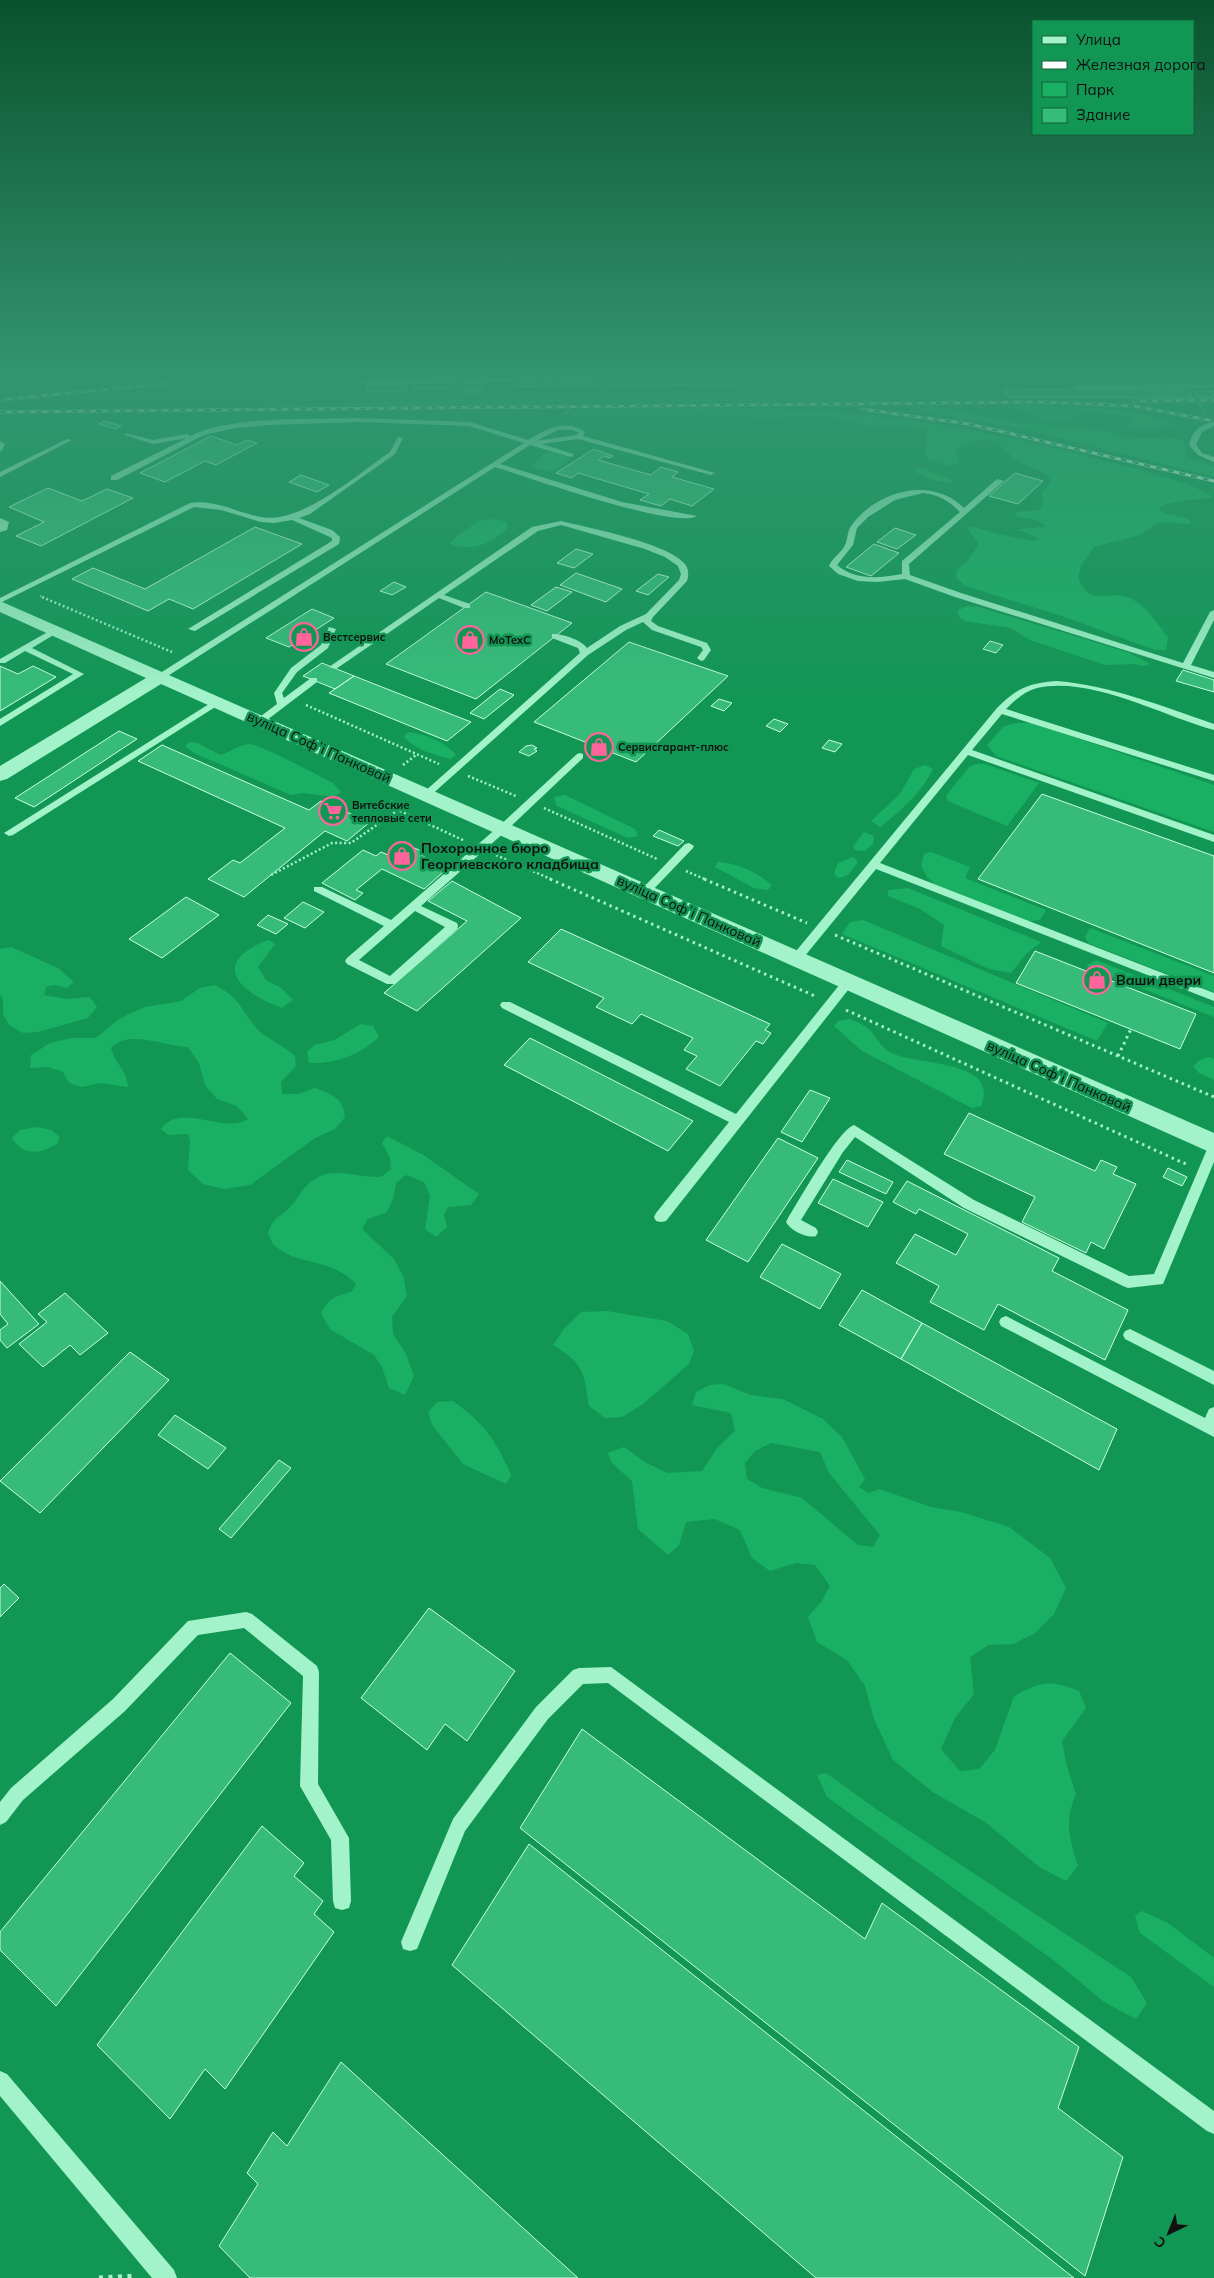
<svg xmlns="http://www.w3.org/2000/svg" width="1214" height="2278" viewBox="0 0 1214 2278" font-family="Mulish,sans-serif">
  <style>
    .green { fill: #1ab063; fill-rule: evenodd }
    .building { fill: #36bc78; stroke: #cafde2 }
    .lines { fill: none; stroke-linecap: round; stroke-linejoin: round }
    .path-far3 { stroke: #a2f3c9; stroke-width: 2; stroke-dasharray: 1 2; stroke-linecap: butt }
    .path-far2 { stroke: #a2f3c9; stroke-width: 2.5; stroke-dasharray: 2 2.5; stroke-linecap: butt }
    .path-far1 { stroke: #a2f3c9; stroke-width: 3; stroke-dasharray: 2.5 4; stroke-linecap: butt }
    .path { stroke: #a2f3c9; stroke-width: 5; stroke-dasharray: 4 5.5; stroke-linecap: butt }
    .service { fill: #a2f3c9; fill-rule: evenodd }
    .minor { fill: #a2f3c9; fill-rule: evenodd }
    .rail-casing { stroke: #fff; stroke-width: 3 }
    .rail { stroke: #129654; stroke-width: 2; stroke-dasharray: 6; stroke-linecap: butt }
    .labels { text-anchor: middle; dominant-baseline: central; stroke-width: 5; stroke-linejoin: round; paint-order: stroke }
    .far-poi-label { font-size: 11px; font-weight: bold; fill: #111; stroke: #129654; text-anchor: start }
    .street-label { font-size: 14px; fill: #111; stroke: #129654 }
    .poi-label { font-size: 14px; font-weight: bold; fill: #111; stroke: #129654; text-anchor: start }
  </style>
  <rect width="100%" height="100%" fill="#129654"/>
  <path class="green" d="M57,376H112C102,387 19,387 0,388V381Z
    M602,390L644,396L678,391L760,395L891,394L898,397L894,400L867,401L575,403L565,397C580,392 587,397 602,390Z
    M926,391L981,395L988,397L987,399C966,400 927,404 908,395L912,393Z
    M546,394L554,401L526,404L277,407L263,406L261,402L276,398L293,404L526,398Z
    M1025,405C1063,406 1144,406 1175,426L1134,429L1127,428L1135,420L1130,416L1088,412L1076,414L1065,422L1051,421L1039,419L1024,411L1009,409L1011,406Z
    M911,406L944,408L1018,423L1105,430L1131,439L1168,437L1181,440L1186,444L1185,454L1187,457L1214,466V477L1024,429L924,412Z
    M633,408C722,409 810,407 898,419C998,432 1095,456 1190,485L1212,496L1211,498C1196,500 1168,500 1158,509C1167,517 1180,514 1191,521L1189,524L1159,522L1140,535L1094,547L1081,565L1078,578C1091,608 1105,590 1127,597C1145,603 1157,624 1168,637L1166,650H1155L1062,616L966,586L956,578L957,570L967,562L979,544L967,528L970,526L997,534L1034,541L1038,538L1017,529L1045,527C1036,515 1025,520 1014,515L1017,512L1040,510L1044,502L1041,493L1052,481C1043,470 1032,468 1019,462C1012,459 1008,451 1002,446C987,436 968,440 955,451L959,463L950,466L928,459L925,452V431L907,425L876,427L832,417L753,418L698,413L680,416L586,417H577L572,414L580,409Z
    M548,452L566,454L570,460L550,472L533,467L539,457Z
    M922,468L951,479L952,483L935,481L913,471L915,469Z
    M495,519L507,522V529C490,544 471,553 449,543L478,521Z
    M968,606L979,607L1130,653L1150,664L1143,666L1134,664L1105,665L1030,640L1011,628L965,621L959,617L958,610Z
    M1017,723H1033L1214,785V832L996,756L987,745L1004,726Z
    M408,732C426,734 445,742 456,755L451,759C435,755 415,750 404,737Z
    M190,742L198,743L220,755C231,752 237,746 248,744C258,743 319,776 333,783L341,792L334,797L303,793L291,795L194,753L185,746Z
    M976,764H985L1039,783L1007,826L948,801L946,796L969,767Z
    M925,765L933,769C922,792 900,812 880,827L871,821L900,794L914,769Z
    M565,795L635,829L638,836L628,838L557,806L554,797Z
    M864,832L874,836L873,844L865,851L855,850L853,846Z
    M931,852L970,867L965,878L1046,910L1040,920L1029,921L936,885L927,877L921,866L924,854Z
    M853,857L858,862L848,875L839,878L834,874L838,863Z
    M718,862C738,863 758,873 772,885L768,890L754,888L715,867Z
    M908,888L1041,942L1026,954L1011,973L989,969L941,946L944,925L920,909L888,896V890Z
    M863,920L1108,1023L1097,1041L842,934L850,922Z
    M1090,928L1214,976V992L1088,943L1085,937Z
    M268,940L275,944L258,967L266,980L281,988L293,1000L282,1008C240,993 208,963 268,940Z
    M11,947L58,968L74,982L67,988L54,985L46,987L44,995L67,999L90,997L97,1007L88,1018L38,1032L23,1033L9,1025L3,1014V999L0,995V949Z
    M1096,960L1214,1007V1017L1086,966Z
    M214,985C243,997 242,1017 263,1034C274,1042 285,1047 295,1056L296,1066L281,1082L282,1094H298L315,1088C331,1094 344,1098 345,1117L335,1129L315,1138L250,1185L224,1189L203,1184L188,1170L190,1140L188,1134L168,1135L161,1129C182,1101 222,1135 248,1119L237,1106L217,1099L205,1085L199,1063L188,1047C163,1046 128,1029 111,1048C116,1066 127,1069 128,1087L100,1083L82,1087L69,1083L63,1072L48,1067L30,1068L31,1055L50,1043L72,1038H96L119,1019L133,1012L145,1007L181,1001L200,988Z
    M850,1019C856,1022 865,1025 870,1030C876,1037 881,1046 888,1051C911,1067 1001,1057 981,1106L972,1108L862,1051L834,1026L838,1021Z
    M361,1024L373,1026L379,1037C360,1055 336,1064 309,1063L307,1052L315,1045L334,1040Z
    M1208,1057L1214,1059V1080L1199,1073L1193,1066L1200,1060Z
    M37,1127L51,1130L59,1136L58,1143C42,1154 23,1157 12,1138L20,1130Z
    M387,1136L425,1156L479,1194L471,1205L448,1207L444,1215L447,1227L436,1237L425,1229L430,1196L424,1182L406,1175L396,1183L393,1199L387,1212L368,1219L362,1229L394,1259L404,1278L407,1296L392,1317L393,1334L406,1354L414,1376L405,1395L389,1388L382,1367L374,1355L330,1329L321,1314C327,1299 336,1296 351,1292L356,1284C330,1257 298,1266 275,1246C272,1244 270,1237 268,1233C275,1214 279,1219 290,1207C295,1203 298,1196 302,1191C327,1161 348,1178 381,1177L391,1169L390,1158L382,1143Z
    M607,1311L667,1321L688,1334L694,1351L689,1364L643,1404L622,1417L605,1418L589,1406C584,1372 584,1364 553,1345L564,1329L581,1312Z
    M723,1384L751,1395L783,1399L823,1419L842,1437L865,1479L859,1487L869,1493L879,1489L931,1507L961,1512L1009,1527L1050,1558L1066,1588L1054,1614L1035,1633L1013,1644L989,1645L970,1657L974,1694L955,1718L941,1749L960,1771L979,1769L995,1750L1014,1696C1042,1681 1050,1680 1079,1691L1086,1708L1062,1741L1067,1767L1076,1794C1064,1823 1069,1837 1078,1866L1066,1881L1039,1867L985,1822L934,1793L893,1760L874,1719L865,1686L847,1660L817,1642L808,1617L821,1602L830,1586L815,1565L796,1563L770,1571L752,1558L740,1530L715,1519L686,1522L679,1545L668,1555L638,1529L632,1481L611,1462L608,1453L624,1447L645,1462L667,1473L702,1471L717,1448L735,1431L731,1413L692,1405L696,1392L710,1385ZM771,1443L820,1452L829,1473L880,1535L873,1547L858,1545L802,1498L762,1488L747,1479L745,1463L755,1451Z
    M453,1401C485,1424 495,1439 511,1475L506,1484L463,1464L432,1425L428,1412L437,1402Z
    M826,1773L876,1809L1131,1977L1147,2003L1136,2019L1104,2002L1056,1962L827,1797L817,1775Z
    M1142,1911L1168,1923L1214,1958V1987L1140,1933L1135,1916Z"/>
  <path class="building" d="M377,376H453V378L377,381Z
    M1138,376L1141,381L544,386L545,381Z
    M1144,376H1214V382L1149,383Z
    M446,382L447,388L414,389V384Z
    M516,382H541V387H515Z
    M465,383H484L483,392H465Z
    M408,385L407,391L366,392L367,386Z
    M1004,389L1188,390L1193,398L1008,397Z
    M1194,391H1214V397L1199,398Z
    M104,421L121,426L116,429L99,424Z
    M211,436L237,445L247,440L257,443L216,465L205,461L165,482L140,473Z
    M594,449L613,456L610,458L604,456L598,460L651,475L661,467L678,472L672,477L714,489L692,506L670,499L661,506L640,500L649,494L578,473L572,478L556,473Z
    M1015,473L1043,481L1018,504L989,496Z
    M301,475L329,485L317,492L289,482Z
    M48,488L82,501L107,489L133,498L41,546L16,536L44,522L9,507Z
    M255,527L302,544L193,609L169,599L148,611L72,579L93,568L145,589Z
    M895,528L916,535L897,549L877,542Z
    M874,544L899,553L871,576L846,567Z
    M576,549L593,554L574,568L557,563Z
    M576,573L622,589L606,602L560,585Z
    M658,574L669,577L648,595L636,591Z
    M394,582L406,587L392,595L380,591Z
    M556,587L572,592L547,611L531,605Z
    M486,592L572,623L476,699L386,664Z
    M312,609L334,618L289,647L266,638Z
    M990,641L1003,645L996,653L983,649Z
    M629,642L728,676L636,762L534,722Z
    M322,663L354,676L335,689L303,676Z
    M0,666L18,674L33,666L56,677L0,711Z
    M1183,670L1214,680V692L1176,681Z
    M354,676L471,722L447,741L329,693Z
    M500,689L514,695L484,719L470,713Z
    M719,699L732,703L724,711L711,706Z
    M774,719L788,724L780,732L766,726Z
    M119,731L137,739L34,807L15,798Z
    M829,740L842,744L835,752L822,748Z
    M162,745L309,810L321,801L370,822L347,841L325,831L244,897L208,879L233,860L240,863L285,828L138,761Z
    M532,745L537,748L534,749L537,751L529,756L519,752L526,746Z
    M1042,794L1214,856V973L978,879Z
    M659,830L684,841L678,846L653,836Z
    M414,848L424,852L421,855L448,868L424,889L382,869L356,890L363,893L355,900L322,883L363,850L376,856L381,852L388,855L392,852L398,855L402,852L407,854Z
    M452,881L521,918L417,1011L384,993L467,921L428,901Z
    M186,897L219,915L162,958L129,939Z
    M303,902L324,912L305,928L284,918Z
    M268,915L288,924L276,934L257,925Z
    M561,929L770,1024L765,1030L771,1033L763,1044L756,1041L720,1086L686,1069L697,1056L684,1050L693,1038L641,1014L632,1024L596,1007L604,998L528,962Z
    M1035,951L1196,1014L1180,1049L1016,983Z
    M530,1038L693,1121L668,1151L504,1065Z
    M810,1090L830,1098L802,1142L781,1132Z
    M969,1113L1095,1171L1101,1160L1117,1167L1113,1174L1136,1184L1104,1249L1091,1242L1086,1253L1022,1222L1035,1197L944,1154Z
    M778,1138L818,1158L748,1262L706,1240Z
    M847,1160L893,1182L886,1194L839,1172Z
    M1168,1168L1187,1177L1182,1186L1163,1177Z
    M833,1179L883,1202L868,1227L818,1203Z
    M907,1181L1059,1258L1052,1271L1128,1310L1105,1360L998,1304L984,1330L930,1302L939,1286L896,1263L915,1234L956,1255L968,1234L919,1209L916,1214L893,1202Z
    M782,1244L841,1274L820,1309L760,1277Z
    M0,1281L39,1324L7,1348L0,1340V1330L8,1324L0,1314Z
    M862,1290L922,1323L901,1359L839,1325Z
    M65,1293L108,1333L80,1355L70,1345L43,1367L19,1344L47,1322L38,1314Z
    M922,1323L1117,1429L1099,1470L901,1359Z
    M130,1352L169,1380L40,1513L0,1481Z
    M175,1415L226,1448L208,1469L158,1435Z
    M279,1460L291,1468L231,1538L219,1529Z
    M4,1584L19,1598L0,1617V1588Z
    M429,1608L515,1671L467,1741L445,1724L427,1750L361,1698Z
    M230,1653L291,1703L56,2006L0,1950V1932Z
    M582,1729L865,1939L882,1903L1079,2047L1058,2108L1123,2157L1085,2276L520,1828Z
    M262,1826L304,1863L294,1876L323,1901L314,1914L334,1932L225,2089L205,2069L170,2119L97,2045Z
    M529,1844L1074,2278H816L452,1965Z
    M341,2062L578,2278H250L219,2246L258,2184L247,2173L273,2132L287,2146Z"/>
  <g class="lines">
    <path class="path-far3" d="M555,392L554,398L569,406L570,410L565,414
      M1196,398L1206,414
      M40,596L45,598"/>
    <path class="path-far2" d="M42,597L172,652
      M306,705L439,764
      M403,765L416,755
      M468,776L516,796
      M391,801L398,810L465,841
      M544,808L657,859
      M496,855L553,880
      M686,871L707,880
      M271,875L332,843H351L398,810"/>
    <path class="path-far1" d="M550,879L817,997
      M704,879L807,923
      M835,935L1214,1097
      M846,1010L1188,1165
      M1118,1056L1131,1029"/>
    <path class="path" d="M99,2278L135,2276"/>
    <path class="service" d="M604,376H692L689,378L358,385L355,383L358,381Z
      M1214,384V388L1076,389L1073,387L1076,385Z
      M359,418L470,422L528,440C546,429 566,418 585,432L583,436L715,473L711,475L578,439L542,444L573,454V456L571,457L530,445L500,464L622,502L697,516C676,530 525,476 495,467L163,679H157V675L524,443L469,426L359,422L268,425L235,428L204,435L117,480H111V476L187,438L153,444L125,435V433L153,440L187,434L190,436C233,415 311,420 359,418ZM558,430H572L579,433L576,435L536,441Z
      M1214,422V426L1202,432L1196,445L1202,453L1214,457V462L1198,455L1189,445C1193,431 1199,424 1214,422Z
      M398,437L403,438L395,454L310,514L299,518L332,530L340,537L339,544L195,631L188,629L332,541V538L292,520L274,523L261,522L221,510L194,507L0,603V598L190,503C216,499 237,513 261,517C300,525 358,474 390,452Z
      M67,439L72,440L0,477V472Z
      M0,441L5,444L2,450L0,451Z
      M997,479L1004,481L909,564L910,575L961,593L1183,663L1210,612L1214,610V620L1191,665L1214,672V678L955,597L905,579L877,582L858,581L838,574L829,566C833,557 841,553 845,545C848,539 847,532 851,526C876,491 931,475 964,508ZM923,493C939,495 948,500 960,512L902,561V574C879,578 856,581 837,565L853,545L857,528L868,517L895,500Z
      M0,518L9,522L7,530L0,532Z
      M561,521C590,528 666,543 684,563C689,568 689,575 687,581L653,617L651,621L658,626L707,643L711,650L704,660L701,661L697,658L703,650L701,647L652,630L643,622L626,630L588,655L429,797H423V793L580,653L578,648L552,638V634C561,633 582,640 587,648L620,626L646,614L679,580L681,574L678,566L665,557L645,549L561,525L538,531L444,595L470,604V608H464L439,598L336,669L329,667L532,527Z
      M329,627L336,629L328,648L297,672L282,693L284,698L311,678H317V682L263,723H257V719L277,704L274,693L291,668L321,645Z
      M53,629L60,631L32,648L84,674L0,726V719L73,674L25,651L5,663H0V659Z
      M1057,681C1112,686 1162,706 1214,724V730C1162,716 1092,676 1037,688C1025,691 1015,700 1006,709L1214,775V781L1002,714L972,750L1214,835V842L968,755L880,863L1214,993V1001L876,869L800,962H792L790,959L792,956L997,708C1017,688 1029,683 1057,681Z
      M217,699L222,702L220,704L13,835L9,836L4,833Z
      M580,753L583,754V758L506,831L421,906L457,923L458,926L457,929L395,984H387L347,964L345,961L347,958L384,926L314,891V887H322L391,920L498,827L577,754ZM415,911L445,927L390,976L359,960Z
      M689,843L694,846L693,848L649,894H641V890L685,844Z
      M848,978L852,979L854,982L852,985L666,1221L661,1222L656,1221L654,1217L656,1213L729,1122L502,1008L500,1005L502,1002H510L736,1114L844,979Z
      M854,1125L974,1200L1129,1276L1154,1274L1208,1147L1210,1143L1214,1142V1162L1163,1284L1128,1288L1123,1286L964,1208L855,1137L843,1152L801,1220L816,1228L818,1232L816,1236C807,1239 790,1230 786,1222L788,1218C799,1201 838,1130 854,1125Z
      M1006,1316L1205,1418L1209,1409L1214,1407V1437L1001,1326L999,1322L1001,1318Z
      M1130,1329L1214,1371V1385L1125,1339L1123,1335L1125,1331Z
      M246,1612L252,1614L317,1666L319,1672L318,1784L349,1838L351,1901L349,1908L342,1910L335,1908L333,1901L331,1840L300,1786L303,1676L244,1628L198,1635L125,1711L23,1800L6,1822L0,1825V1802L11,1788L113,1699L188,1621Z
      M611,1667L1214,2111V2134L1207,2131L608,1683L583,1684L548,1719L465,1831L417,1949L410,1951L403,1949L401,1942L453,1819L536,1707L573,1670L579,1668Z
      M0,2071L7,2074L174,2270L177,2278H152L0,2096Z"/>
    <path class="minor" d="M0,601L1214,1133V1154L161,684L7,779L0,781V766L146,678L0,612Z"/>
    <defs>
      <path id="rail" d="M0,400L240,376
        M1134,401L1214,400
        M862,409L969,424L1214,481
        M0,412L1046,402L1134,406L1214,421"/>
    </defs>
    <use href="#rail" class="rail-casing"/>
    <use href="#rail" class="rail"/>
  </g>
  <linearGradient id="sky" x2="0" y2="1"><stop stop-color="#0a522e"/><stop offset="0.54" stop-color="#339572"/><stop offset="1" stop-color="#339572" stop-opacity="0"/></linearGradient>
  <rect width="1214" height="695" fill="url(#sky)"/>
  <defs>
    <symbol id="shop-ring" viewBox="-11 -11 22 22"><circle r="9.5" fill="#129654" stroke="#ff649b" stroke-width="1.5"/><path d="M-5-2.5h2.3a2.7 3.5 0 0 1 5.4 0H5L5.5 6h-11ZM-1.5-2.5h3a1.5 2.3 0 0 0-3 0Z" fill="#ff649b"/></symbol>
    <symbol id="supermarket-ring" viewBox="-11 -11 22 22"><circle r="9.5" fill="#129654" stroke="#ff649b" stroke-width="1.5"/><path d="M-6-5.5h2.5l.6 2H6L4.5 2H-2.5L-4.4-4H-6ZM-1.5 3.2a1.3 1.3 0 1 0 .1 0ZM3 3.2a1.3 1.3 0 1 0 .1 0Z" fill="#ff649b"/></symbol>
  </defs>
  <g fill-rule="evenodd">
    <use href="#shop-ring" x="288" y="621" width="32" height="32"/>
    <use href="#shop-ring" x="454" y="624" width="32" height="32"/>
    <use href="#shop-ring" x="583" y="731" width="32" height="32"/>
    <use href="#supermarket-ring" x="317" y="795" width="32" height="32"/>
    <use href="#shop-ring" x="386" y="840" width="32" height="32"/>
    <use href="#shop-ring" x="1081" y="964" width="32" height="32"/>
  </g>
  <g class="labels">
    <g class="far-poi-label">
      <text x="323" y="637">Вестсервис</text>
      <text x="489" y="640">MoTexC</text>
      <text x="618" y="747">Сервисгарант-плюс</text>
      <text x="352" y="805">Витебские<tspan x="352" dy="13">тепловые сети</tspan></text>
    </g>
    <g class="street-label">
      <text transform="translate(319 747) rotate(24)">вуліца Софʼі Панковай</text>
      <text transform="translate(689 911) rotate(24)">вуліца Софʼі Панковай</text>
      <text transform="translate(1059 1076) rotate(24)">вуліца Софʼі Панковай</text>
    </g>
    <g class="poi-label">
      <text x="421" y="848">Похоронное бюро<tspan x="421" dy="16">Георгиевского кладбища</tspan></text>
      <text x="1116" y="980">Ваши двери</text>
    </g>
  </g>
  <rect x="1032" y="20" width="162" height="115" fill="#129654" stroke="#126139"/>
  <rect x="1042" y="36" width="25" height="8" fill="#a2f3c9" stroke="#126139"/>
  <text x="1076" y="45" font-size="15" fill="#111111">Улица</text>
  <rect x="1042" y="61" width="25" height="8" fill="#ffffff" stroke="#126139"/>
  <text x="1076" y="70" font-size="15" fill="#111111">Железная дорога</text>
  <rect x="1042" y="82" width="25" height="15" fill="#1ab063" stroke="#126139"/>
  <text x="1076" y="95" font-size="15" fill="#111111">Парк</text>
  <rect x="1042" y="108" width="25" height="15" fill="#36bc78" stroke="#126139"/>
  <text x="1076" y="120" font-size="15" fill="#111111">Здание</text>
  <g transform="translate(1169 2233) rotate(223)" stroke="#129654" stroke-width="4" paint-order="stroke">
  <path d="M0-4L9 19L0 12L-9 19Z" fill="#111111"/>
  <text y="-8" font-size="14" font-weight="bold" text-anchor="middle" fill="#111111">С</text>
  </g>
</svg>
